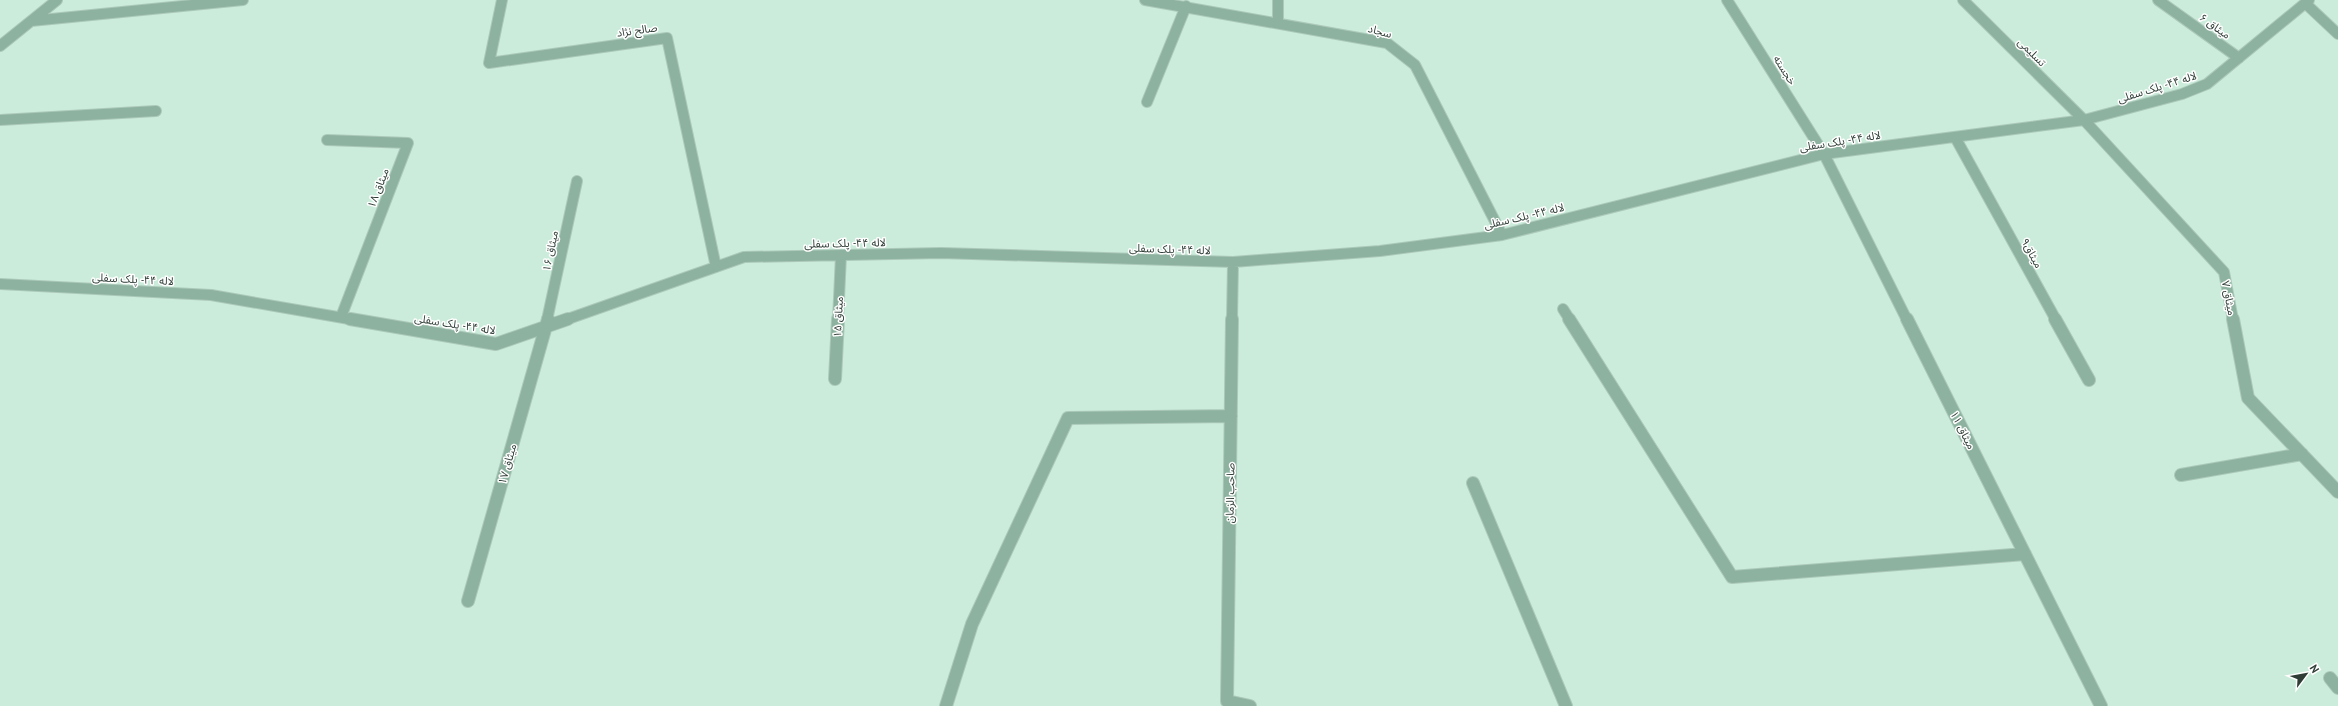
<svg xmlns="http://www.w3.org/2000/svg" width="2338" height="706" viewBox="0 0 2338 706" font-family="'PT Sans','Noto Sans Arabic',sans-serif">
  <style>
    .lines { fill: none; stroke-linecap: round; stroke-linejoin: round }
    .minor-far1-casing { stroke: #acc9ba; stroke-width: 12 }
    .minor-casing { stroke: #acc9ba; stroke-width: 14 }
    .minor-far1 { stroke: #8db29f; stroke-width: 10 }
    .minor { stroke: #8db29f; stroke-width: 12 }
    .labels { text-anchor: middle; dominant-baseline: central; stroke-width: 3; stroke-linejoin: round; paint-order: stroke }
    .street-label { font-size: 11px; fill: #2f3d36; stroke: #fff }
  </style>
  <rect width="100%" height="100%" fill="#cbecdb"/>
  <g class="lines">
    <defs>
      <path id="minor-far1" d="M502,0L489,63L667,38L716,267
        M1145,0L1387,43L1415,65L1502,235
        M1278,0V23
        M1727,0L1824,154L1907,320
        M1963,0L2084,120L2224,272L2233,320
        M2158,0L2239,58
        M2305,3L2338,34
        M31,21L243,0
        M0,46L57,0
        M1147,102L1186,6
        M0,120L156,111
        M1955,137L2056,320
        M327,140L408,143L341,317
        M0,284L211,295L355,320
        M1563,309L1570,320
        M547,320L577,181
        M565,320L744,257L941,253L1233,262L1380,251L1502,235L1824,154L2084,120L2182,94L2207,84L2309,0
        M838,320L841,255
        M1232,320L1233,262"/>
      <path id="minor" d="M350,319L496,344L568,319
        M1232,319L1227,701L1250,706
        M1569,319L1732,577L2025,554
        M1907,319L2101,706
        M2055,319L2089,380
        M2233,319L2248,398L2338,492
        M835,379L838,319
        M2181,475L2302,454
        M1473,483L1566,706
        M468,601L548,319
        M2330,678L2338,688
        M946,706L972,624L1068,418L1231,416"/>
    </defs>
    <use href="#minor-far1" class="minor-far1-casing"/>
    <use href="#minor" class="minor-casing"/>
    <use href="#minor-far1" class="minor-far1"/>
    <use href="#minor" class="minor"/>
  </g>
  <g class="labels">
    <g class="street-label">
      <text transform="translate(2215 26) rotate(35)">میثاق ۶</text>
      <text transform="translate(637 30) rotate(-8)">صالح نژاد</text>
      <text transform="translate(1380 31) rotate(15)">سجاد</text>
      <text transform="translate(2032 52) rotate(45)">تسلیمی</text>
      <text transform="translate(1785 70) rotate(58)">خجسته</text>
      <text transform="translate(2157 87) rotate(-17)">لاله ۴۴- پلک سفلی</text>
      <text transform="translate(1840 141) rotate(-9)">لاله ۴۴- پلک سفلی</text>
      <text transform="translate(378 188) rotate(-69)">میثاق ۱۸</text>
      <text transform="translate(1524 216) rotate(-13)">لاله ۴۴- پلک سفلی</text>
      <text transform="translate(845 243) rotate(-1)">لاله ۴۴- پلک سفلی</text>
      <text transform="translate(1170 249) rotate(2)">لاله ۴۴- پلک سفلی</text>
      <text transform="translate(550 251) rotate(-78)">میثاق ۱۶</text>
      <text transform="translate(2032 253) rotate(61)">میثاق۹</text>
      <text transform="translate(133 279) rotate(3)">لاله ۴۴- پلک سفلی</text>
      <text transform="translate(2229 298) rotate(79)">میثاق ۷</text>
      <text transform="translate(838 317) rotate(-87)">میثاق ۱۵</text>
      <text transform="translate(455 324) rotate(9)">لاله ۴۴- پلک سفلی</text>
      <text transform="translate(1963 430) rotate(63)">میثاق ۱۱</text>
      <text transform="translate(507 464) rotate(-74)">میثاق ۱۷</text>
      <text transform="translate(1230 493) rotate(-89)">صاحب الزمان</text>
    </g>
  </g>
  <g transform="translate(2306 674) rotate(58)" stroke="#ffffff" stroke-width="3" paint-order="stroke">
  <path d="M0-3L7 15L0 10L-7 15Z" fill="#2f3d36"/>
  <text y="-6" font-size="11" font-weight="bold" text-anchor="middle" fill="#2f3d36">N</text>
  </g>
</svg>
